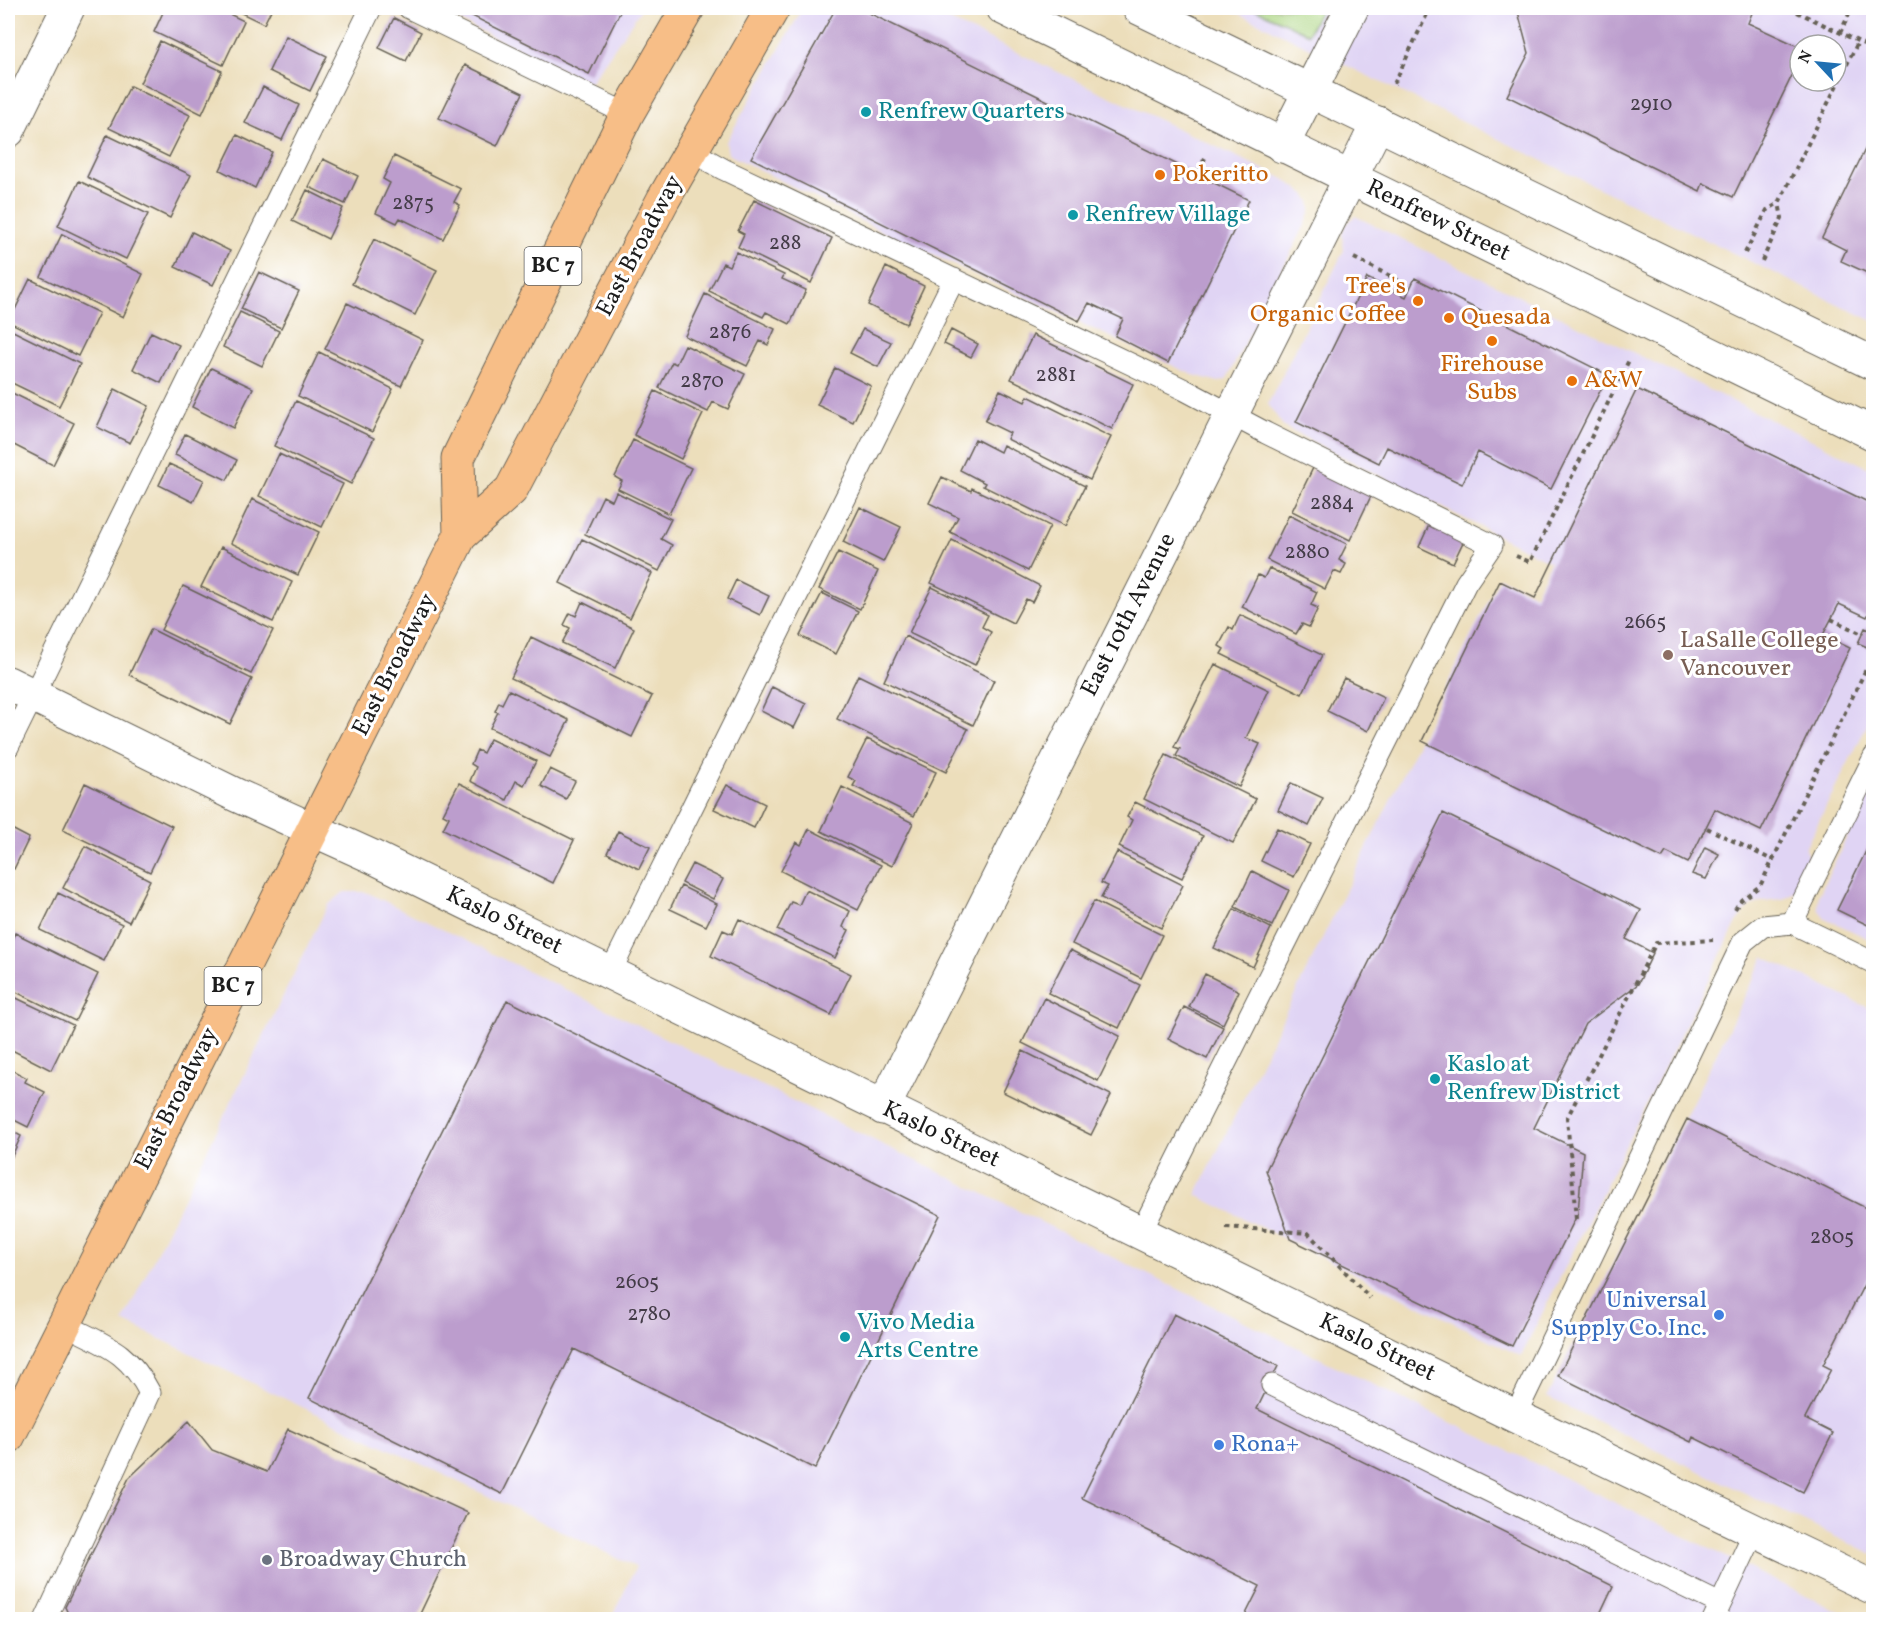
<svg xmlns="http://www.w3.org/2000/svg" width="1881" height="1627" viewBox="0 0 1881 1627" font-family="Vollkorn,serif">
  <style>
    .built { fill: #e0d4f4; fill-rule: evenodd }
    .green { fill: #abd581; stroke: #64784e; stroke-width: 1.5 }
    .building { fill: #bc9dcd }
    .lines { fill: none; stroke-linecap: round; stroke-linejoin: round }
    .service-casing { stroke: #656054; stroke-width: 23 }
    .minor-casing { stroke: #656054; stroke-width: 35 }
    .tertiary-casing { stroke: #656054; stroke-width: 35 }
    .primary-casing { stroke: #656054; stroke-width: 35 }
    .path { stroke: #656054; stroke-width: 4; stroke-dasharray: 4.5 4.5; stroke-linecap: butt }
    .service { stroke: #fff; stroke-width: 21 }
    .minor { stroke: #fff; stroke-width: 33 }
    .tertiary { stroke: #fff; stroke-width: 33 }
    .primary { stroke: #f7be87; stroke-width: 33 }
    .culture-dot { fill: #0f9aa8; stroke: #fff; stroke-width: 2 }
    .food-dot { fill: #e8710a; stroke: #fff; stroke-width: 2 }
    .education-dot { fill: #8d6e63; stroke: #fff; stroke-width: 2 }
    .shop-dot { fill: #3f7fe0; stroke: #fff; stroke-width: 2 }
    .worship-dot { fill: #6b7280; stroke: #fff; stroke-width: 2 }
    .labels { text-anchor: middle; dominant-baseline: central; stroke-width: 6; stroke-linejoin: round; paint-order: stroke }
    .number-label { font-size: 21px; fill: #443c48 }
    .shield { fill: #fff; stroke: #606060; stroke-width: 1.5 }
    .shield-label { font-size: 22px; font-weight: bold; fill: #1c1c1c }
    .culture-label { font-size: 24px; fill: #0d838f; stroke: #fff; text-anchor: start }
    .food-label { font-size: 24px; fill: #c56008; stroke: #fff; text-anchor: start }
    .street-label { font-size: 24px; fill: #1c1c1c; stroke: #fff }
    .education-label { font-size: 24px; fill: #785e54; stroke: #fff; text-anchor: start }
    .shop-label { font-size: 24px; fill: #366cbe; stroke: #fff; text-anchor: end }
    .worship-label { font-size: 24px; fill: #5b616d; stroke: #fff; text-anchor: start }
  </style>
  <rect width="100%" height="100%" fill="#fff"/>
  <filter id="ink" filterUnits="userSpaceOnUse"><feTurbulence type="fractalNoise" baseFrequency=".0167" numOctaves="2"/><feDisplacementMap in="SourceGraphic" scale="12" xChannelSelector="R" yChannelSelector="G"/><feConvolveMatrix kernelMatrix="1 2 1 2 8 2 1 2 1" color-interpolation-filters="sRGB"/></filter>
  <filter id="wash" filterUnits="userSpaceOnUse"><feTurbulence type="fractalNoise" baseFrequency=".008" numOctaves="4" result="noise"/><feDisplacementMap in="SourceGraphic" scale="24" xChannelSelector="R" yChannelSelector="G"/><feGaussianBlur stdDeviation="1.35" result="paint"/><feColorMatrix in="noise" values="0 0 0 0 0 0 0 0 0 0 0 0 0 0 0 0 0 1.4 0 .05"/><feComposite in="paint" operator="in"/></filter>
  <g filter="url(#wash)">
    <rect width="100%" height="100%" fill="#ecdebb"/>
    <path class="built" d="M433,8H642L590,83Z
      M803,8H923L1284,179L1305,194L1310,201L1311,210L1305,225L1226,380L1219,382L1193,375L887,234L728,154L726,142Z
      M1228,8H1873V321ZM1800,45H1836V81H1800Z
      M1355,216L1873,470V714L1805,848L1809,861L1805,878L1797,890L1783,899L1762,901L1748,908L1737,922L1521,1356L1196,1195L1500,577L1535,595L1550,562L1284,427L1268,404L1344,250L1342,234L1345,226Z
      M1873,783V941L1825,918L1818,909V903L1819,895Z
      M344,892H366L1853,1619H611L636,1567L123,1321L328,905Z
      M1764,957L1873,1010V1555L1547,1397Z"/>
    <path class="green" d="M1253,8H1321L1308,34Z"/>
    <g id="blocks">
      <path class="building" d="M165,8H217L244,21L223,65L154,32Z
        M231,8H272L264,24Z
        M466,8H622L589,74L464,12Z
        M836,8H859L1249,200L1168,363L1115,336L1123,319L1089,303L1079,321L751,158Z
        M1517,8H1754L1748,23L1800,47V59L1733,197L1703,183L1700,191L1507,96L1529,53Z
        M394,18L421,32L406,61L379,48Z
        M286,36L327,56L310,91L269,71Z
        M160,41L222,71L202,114L140,83Z
        M465,65L523,93L497,146L439,118Z
        M130,86L190,115L169,157L109,128Z
        M263,87L299,105L282,140L245,123Z
        M1874,131V276L1841,261L1846,250L1822,238Z
        M107,135L191,175L170,218L87,177Z
        M237,135L272,152L255,188L220,170Z
        M394,156L461,189L454,202L460,205L443,239L400,218L397,223L376,213L390,183L383,179Z
        M323,159L358,176L345,204L309,187Z
        M79,181L148,214L126,259L58,226Z
        M307,190L343,208L328,239L292,221Z
        M754,200L832,238L811,283L738,247L744,234L738,231Z
        M192,232L230,251L213,285L175,267Z
        M62,234L143,274L123,317L41,277Z
        M374,239L437,270L415,315L352,284Z
        M736,252L784,275L782,279L806,290L790,324L766,312L763,317L709,291L723,263L729,266Z
        M886,267L924,286L906,324L868,305Z
        M259,272L299,291L281,328L241,309Z
        M1367,278L1406,297L1415,278L1608,375L1551,489L1478,452L1462,484L1387,447L1379,463L1296,422Z
        M30,279L99,313L78,356L9,322Z
        M705,294L775,329L768,345L760,341L747,366L685,336Z
        M347,303L423,340L401,386L325,349Z
        M240,312L279,331L262,366L223,347Z
        M863,329L891,342L878,367L850,353Z
        M951,330L978,344L971,357L944,344Z
        M13,331L80,364L59,406L8,381V344Z
        M151,332L179,345L161,383L133,369Z
        M1033,335L1133,384L1112,429L1011,379Z
        M685,345L745,374L728,409L713,402L708,412L659,388L672,362L676,364Z
        M319,352L393,389L372,432L298,396Z
        M211,368L253,388L233,428L192,407Z
        M835,368L871,386L853,422L817,405Z
        M115,389L149,406L130,443L97,427Z
        M1637,389L1874,505V605L1867,617L1839,604L1823,635L1850,648L1761,831L1715,809L1688,863L1666,852L1662,858L1422,741L1500,581L1535,598Z
        M1000,390L1025,402L1028,396L1111,437L1090,480L1007,439L1010,433L985,421Z
        M8,391L74,423L53,465L8,442Z
        M655,391L703,414L681,459L634,435Z
        M296,401L374,438L351,484L274,446Z
        M185,434L237,460L227,480L175,455Z
        M975,439L1000,452L1003,445L1085,486L1065,526L983,486L985,483L960,470Z
        M633,440L691,468L669,514L618,489L622,481L615,477Z
        M279,454L343,484L322,527L259,496Z
        M169,464L204,480L193,502L159,485Z
        M1314,466L1372,494L1350,540L1292,511Z
        M942,477L971,491L972,488L1050,526L1028,571L950,532L958,517L929,503Z
        M616,492L671,519L661,539L672,545L659,571L585,534L603,496L612,501Z
        M252,499L319,532L298,575L231,543Z
        M860,507L901,527L883,562L843,542Z
        M1289,515L1347,544L1339,560L1346,564L1341,574L1334,571L1325,589L1267,560Z
        M1430,523L1464,540L1453,563L1419,547Z
        M582,539L652,573L630,618L560,583Z
        M952,540L1040,586L1032,602L1026,599L1013,623L931,583Z
        M221,547L292,582L273,622L201,587Z
        M838,552L878,571L860,609L819,589Z
        M1269,568L1317,592L1311,605L1318,608L1309,627L1302,624L1296,634L1242,607L1258,575L1264,578Z
        M736,580L769,596L760,615L727,599Z
        M183,586L273,630L251,674L161,630Z
        M932,587L988,615L982,627L991,632L975,665L909,633Z
        M822,593L858,611L836,654L800,636Z
        M582,602L634,628L615,668L562,643L570,628L564,625L570,613L576,616Z
        M1240,615L1322,655L1302,694L1221,654L1224,649L1219,646L1229,627L1233,630Z
        M1865,628L1874,632V650L1858,643Z
        M151,629L252,679L230,724L129,675Z
        M905,636L994,680L973,725L884,681Z
        M531,637L652,696L632,737L511,678Z
        M1215,664L1269,690L1246,738L1260,744L1239,787L1176,756L1180,749L1174,747Z
        M858,675L968,729L946,772L837,719Z
        M1344,678L1384,697L1368,731L1327,711Z
        M772,687L806,704L794,728L761,711Z
        M509,690L569,720L550,757L490,728L498,712L495,711L499,702L502,704Z
        M490,739L536,761L524,785L516,781L507,800L470,781L476,767L471,764L477,750L483,753Z
        M867,739L936,772L914,816L853,786L856,781L848,777Z
        M1166,755L1256,799L1233,843L1144,799Z
        M550,769L575,781L566,799L541,786Z
        M85,783L172,826L150,872L63,830Z
        M459,783L574,840L553,883L443,829L449,817L443,814Z
        M1291,783L1323,798L1309,826L1278,810Z
        M727,785L765,804L754,828L714,809Z
        M842,787L913,823L892,866L821,831Z
        M1135,802L1203,836L1182,878L1119,847L1132,820L1127,817Z
        M1443,813L1641,910L1626,939L1653,953L1638,984L1585,1024L1534,1128L1583,1152L1578,1213L1512,1346L1290,1239L1266,1170Z
        M8,827L29,838L14,869L8,866Z
        M1277,828L1310,844L1294,877L1261,861Z
        M809,829L881,865L858,910L781,871L796,842L801,845Z
        M618,831L650,847L639,869L607,853Z
        M1874,835V928L1837,910Z
        M85,846L150,880L129,922L63,888Z
        M1705,847L1719,854L1706,879L1692,874Z
        M1117,852L1183,885L1161,928L1101,898L1108,886L1101,883Z
        M692,864L723,879L713,899L682,883Z
        M1252,871L1289,890L1272,926L1235,907Z
        M681,886L717,904L706,926L670,909Z
        M806,890L850,911L843,927L849,930L835,958L777,930L791,902L799,905Z
        M58,893L122,924L104,961L40,930Z
        M1094,901L1162,935L1141,978L1072,944Z
        M1234,909L1271,928L1253,967L1214,948Z
        M739,919L851,974L831,1015L711,956L723,930L732,934Z
        M15,933L98,974L75,1021L8,988V948Z
        M1070,950L1140,985L1119,1028L1048,993Z
        M1205,974L1239,991L1223,1024L1189,1007Z
        M8,994L73,1025L51,1070L8,1048Z
        M1044,998L1120,1036L1098,1081L1022,1043Z
        M507,1000L940,1215L815,1469L574,1349L502,1494L309,1398Z
        M1184,1007L1223,1027L1207,1059L1168,1039Z
        M1023,1051L1111,1095L1091,1135L1003,1092Z
        M8,1068L27,1078L25,1082L45,1092L28,1127L8,1117Z
        M1687,1119L1874,1212V1265L1823,1365L1831,1369L1805,1419L1833,1433L1803,1492L1693,1437L1691,1442L1558,1376Z
        M8,1129L21,1136L8,1165Z
        M1174,1314L1278,1366L1257,1409L1613,1586L1597,1620H1243L1260,1586L1082,1498Z
        M189,1421L212,1450L267,1472L288,1429L468,1513L417,1620H71L65,1607L129,1478Z"/>
    </g>
  </g>
  <g filter="url(#ink)">
    <use href="#blocks" fill-opacity="0" stroke="#656054" stroke-width="1.5"/>
    <g class="lines">
      <defs>
        <path id="service" d="M409,8L627,114
          M691,151L723,169L1185,390L1266,433L1492,545L1466,583L1141,1232
          M8,747L371,8
          M1792,923L1874,757
          M610,973L954,279
          M1272,1385L1720,1604
          M1515,1416L1743,942L1763,926L1792,923L1874,963
          M45,1620L150,1393C128,1350 104,1345 64,1324
          M1713,1620L1755,1530"/>
        <path id="minor" d="M8,131L68,8
          M1282,146L1352,8
          M8,683L236,795L371,856L1515,1416L1874,1588
          M883,1108L1378,123"/>
        <path id="tertiary" d="M1003,8L1874,434
          M1139,8L1874,364"/>
        <path id="primary" d="M460,536L458,458L627,114L688,8
          M8,1437L460,536L511,490L663,200L773,8"/>
      </defs>
      <use href="#service" class="service-casing"/>
      <use href="#minor" class="minor-casing"/>
      <use href="#tertiary" class="tertiary-casing"/>
      <use href="#primary" class="primary-casing"/>
      <path class="path" d="M1789,8L1874,49
        M1840,33L1852,8
        M1394,84L1430,8
        M1205,158L1199,169L1211,174L1209,180
        M1745,253L1767,210L1779,203L1858,42
        M1354,258L1400,281L1395,292
        M1762,261L1782,218L1779,203
        M1516,556L1530,562L1630,358
        M1831,619L1862,634
        M1707,828L1772,860
        M1735,909L1741,900L1760,886L1874,653
        M1576,1219L1567,1118L1656,943L1713,940
        M1226,1227L1308,1233L1370,1298"/>
      <use href="#service" class="service"/>
      <use href="#minor" class="minor"/>
      <use href="#tertiary" class="tertiary"/>
      <use href="#primary" class="primary"/>
    </g>
  </g>
  <g class="culture-dot">
    <circle cx="866" cy="112" r="6"/>
    <circle cx="1073" cy="215" r="6"/>
    <circle cx="1435" cy="1079" r="6"/>
    <circle cx="845" cy="1337" r="6"/>
  </g>
  <g class="food-dot">
    <circle cx="1160" cy="175" r="6"/>
    <circle cx="1418" cy="301" r="6"/>
    <circle cx="1449" cy="318" r="6"/>
    <circle cx="1492" cy="341" r="6"/>
    <circle cx="1572" cy="381" r="6"/>
  </g>
  <circle class="education-dot" cx="1668" cy="655" r="6"/>
  <g class="shop-dot">
    <circle cx="1719" cy="1315" r="6"/>
    <circle cx="1219" cy="1445" r="6"/>
  </g>
  <circle class="worship-dot" cx="267" cy="1560" r="6"/>
  <g class="labels">
    <g class="number-label">
      <text x="1651" y="104">2910</text>
      <text x="413" y="203">2875</text>
      <text x="785" y="243">288</text>
      <text x="730" y="332">2876</text>
      <text x="1056" y="375">2881</text>
      <text x="702" y="381">2870</text>
      <text x="1332" y="503">2884</text>
      <text x="1307" y="552">2880</text>
      <text x="1645" y="622">2665</text>
      <text x="1832" y="1237">2805</text>
      <text x="637" y="1282">2605</text>
      <text x="649" y="1314">2780</text>
    </g>
    <g class="shield">
      <rect x="524.5" y="247" width="57" height="38" rx="4.5"/>
      <rect x="204.5" y="967" width="57" height="38" rx="4.5"/>
    </g>
    <g class="shield-label">
      <text x="553" y="266">BC 7</text>
      <text x="233" y="986">BC 7</text>
    </g>
    <g class="culture-label">
      <text x="878" y="112">Renfrew Quarters</text>
      <text x="1085" y="215">Renfrew Village</text>
      <text x="1447" y="1065">Kaslo at<tspan x="1447" dy="28">Renfrew District</tspan></text>
      <text x="857" y="1323">Vivo Media<tspan x="857" dy="28">Arts Centre</tspan></text>
    </g>
    <g class="food-label">
      <text x="1172" y="175">Pokeritto</text>
      <text x="1406" y="287" text-anchor="end">Tree's<tspan x="1406" dy="28">Organic Coffee</tspan></text>
      <text x="1461" y="318">Quesada</text>
      <text x="1492" y="365" text-anchor="middle">Firehouse<tspan x="1492" dy="28">Subs</tspan></text>
      <text x="1584" y="381">A&amp;W</text>
    </g>
    <g class="street-label">
      <text transform="translate(1438 221) rotate(26)">Renfrew Street</text>
      <text transform="translate(640 246) rotate(-62)">East Broadway</text>
      <text transform="translate(1129 615) rotate(-63)">East 10th Avenue</text>
      <text transform="translate(395 665) rotate(-63)">East Broadway</text>
      <text transform="translate(504 921) rotate(26)">Kaslo Street</text>
      <text transform="translate(177 1099) rotate(-63)">East Broadway</text>
      <text transform="translate(941 1135) rotate(25)">Kaslo Street</text>
      <text transform="translate(1377 1348) rotate(26)">Kaslo Street</text>
    </g>
    <g class="education-label">
      <text x="1680" y="641">LaSalle College<tspan x="1680" dy="28">Vancouver</tspan></text>
    </g>
    <g class="shop-label">
      <text x="1707" y="1301">Universal<tspan x="1707" dy="28">Supply Co. Inc.</tspan></text>
      <text x="1231" y="1445" text-anchor="start">Rona+</text>
    </g>
    <g class="worship-label">
      <text x="279" y="1560">Broadway Church</text>
    </g>
  </g>
  <rect width="1881" height="1627" fill="none" stroke="#fff" stroke-width="30"/>
  <g transform="translate(1818 63) rotate(296)"><circle r="28" fill="#ffffff" stroke="#a4a4a4" stroke-width="1.5"/>
  <path d="M0-4.5L10 22L0 15L-10 22Z" fill="#1f6fb2"/>
  <text y="-9" font-size="16" font-weight="bold" text-anchor="middle" fill="#1c1c1c">N</text>
  </g>
</svg>
